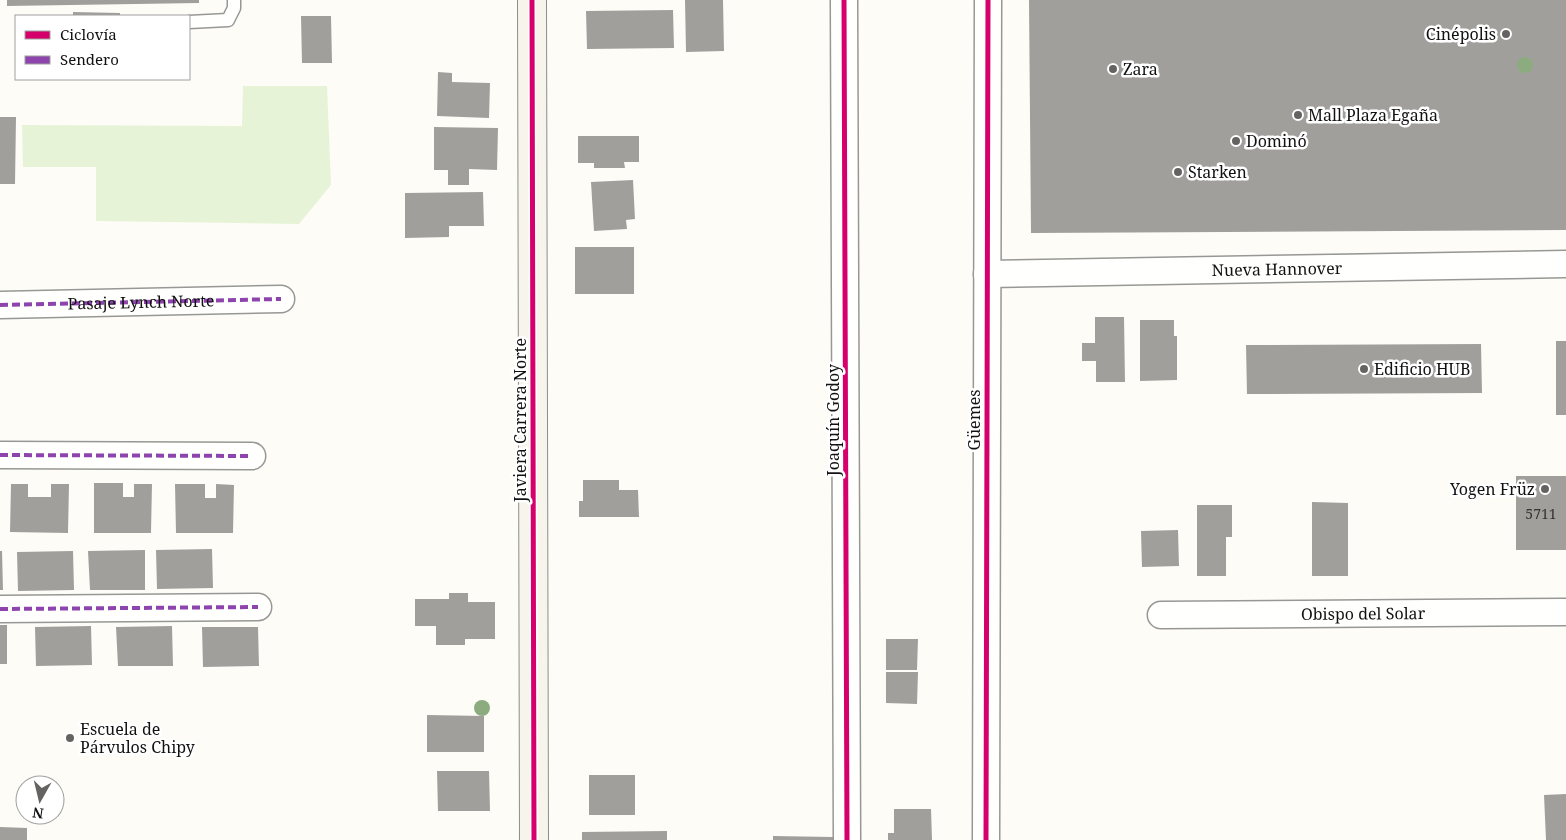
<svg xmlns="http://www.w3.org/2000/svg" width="1566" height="840" viewBox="0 0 1566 840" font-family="'Noto Serif',serif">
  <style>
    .green { fill: #e7f3d7 }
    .building { fill: #a19f9c }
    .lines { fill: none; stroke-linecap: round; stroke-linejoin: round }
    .lane-casing { stroke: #979795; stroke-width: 15 }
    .street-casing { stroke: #979795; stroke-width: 29 }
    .secondary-casing { stroke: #8e8d8b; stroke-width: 30 }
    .lane { stroke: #fffffe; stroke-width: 12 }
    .street { stroke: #fffffe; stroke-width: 26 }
    .secondary { stroke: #f6f4eb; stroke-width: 28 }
    .quiet { stroke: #8e44ad; stroke-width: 4; stroke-dasharray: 8 4; stroke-linecap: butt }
    .cycleway-casing { stroke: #fff; stroke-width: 8 }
    .cycleway { stroke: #d6006c; stroke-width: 5 }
    .tree { fill: #8cac80 }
    .poi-dot { fill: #646362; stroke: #fff; stroke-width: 2 }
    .labels { text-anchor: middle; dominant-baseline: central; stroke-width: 5; stroke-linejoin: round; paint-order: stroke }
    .number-label { font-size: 14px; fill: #353434 }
    .poi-label { font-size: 16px; fill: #111; stroke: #fff; text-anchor: start }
    .street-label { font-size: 16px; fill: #111; stroke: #fff }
  </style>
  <rect width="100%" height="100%" fill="#fdfcf7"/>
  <path class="green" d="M243,86H327L331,185L299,224L96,221V167H23L22,125L242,126Z"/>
  <path class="building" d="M7,0H199V3L7,6Z
    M685,0H723L724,51L686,52Z
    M1029,0H1566V230L1031,233Z
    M673,10L674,48L587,49L586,11Z
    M73,12L120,13V16H73Z
    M301,16H331L332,63H302Z
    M438,72L452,73V82L490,83L489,118L437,116Z
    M0,117H16L15,184H0Z
    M434,127L498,128L497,170L469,169V185H448V170H434Z
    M578,136H639V162H624L625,168H594V163H578Z
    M633,180L635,219L626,220L627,229L594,231L591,182Z
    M483,192L484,226H449V237L405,238V193Z
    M575,247H634V294H575Z
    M1095,317H1124L1125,382H1096V361H1082V343H1095Z
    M1140,320H1174V336H1177V380L1140,381Z
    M1556,341H1566V415H1556Z
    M1481,344L1482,393L1247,394L1246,345Z
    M1516,476H1566V550H1516Z
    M583,480H619V490H638L639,517H579V501H583Z
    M94,483H123V497H134V484H152L151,533H94Z
    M11,484H28V497H51V484H69L68,533L10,532Z
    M175,484H205V498H216V484L234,485L233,533H176Z
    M1312,502L1348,503V576H1312Z
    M1197,505H1232V537H1226V576H1197Z
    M1178,530L1179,566L1142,567L1141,531Z
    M212,549L213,588L157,589L156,550Z
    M145,550V590H90L88,551Z
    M0,551H2L3,590H0Z
    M73,551L74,590L18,591L17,552Z
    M449,593H468V602H495V639H465V645H436V626H415V599H449Z
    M0,625H7V664H0Z
    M91,626L92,665L36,666L35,627Z
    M172,626L173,666H118L116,627Z
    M202,627H258L259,666L203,667Z
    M886,639H918L917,670H886Z
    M886,672H918L917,704L886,703Z
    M427,715L484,716V752H427Z
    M437,771H489L490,811H438Z
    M589,775H635V815H589Z
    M1566,794V840H1546L1544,795Z
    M894,809H931L932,840H888V833H894Z
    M0,827L27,828V840H0Z
    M667,831V840H582V832Z
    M773,836L833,837V840H773Z"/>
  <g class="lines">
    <defs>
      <path id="lane" d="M189,22L228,20L234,8V0"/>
      <g id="street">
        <path d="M844,0L847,840"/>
        <path id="s1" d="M987,274L1566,264"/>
        <path id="s2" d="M0,305L281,299"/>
        <path d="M0,455L252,456"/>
        <path d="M0,609L258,607"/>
        <path id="s3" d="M1161,615L1566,612"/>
        <path d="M986,840L988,0"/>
      </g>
      <path id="secondary" d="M532,0L534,840"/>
    </defs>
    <use href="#lane" class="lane-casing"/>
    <use href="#street" class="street-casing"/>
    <use href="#secondary" class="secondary-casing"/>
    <use href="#lane" class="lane"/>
    <use href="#street" class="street"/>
    <use href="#secondary" class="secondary"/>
    <path class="quiet" d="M0,305L281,299
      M0,455L252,456
      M0,609L258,607"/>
    <defs>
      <path id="cycleway" d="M532,0L534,840
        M844,0L847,840
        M986,840L988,0"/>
    </defs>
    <use href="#cycleway" class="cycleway-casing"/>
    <use href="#cycleway" class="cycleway"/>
  </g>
  <g class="tree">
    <circle cx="1525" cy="65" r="8"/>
    <circle cx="482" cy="708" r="8"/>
  </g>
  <g class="poi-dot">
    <circle cx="1506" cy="34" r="5"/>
    <circle cx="1113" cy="69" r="5"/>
    <circle cx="1298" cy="115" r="5"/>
    <circle cx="1236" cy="141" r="5"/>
    <circle cx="1178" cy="172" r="5"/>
    <circle cx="1364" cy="369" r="5"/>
    <circle cx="1545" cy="489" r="5"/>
    <circle cx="70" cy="738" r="5"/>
  </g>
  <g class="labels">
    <g class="number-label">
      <text x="1541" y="513">5711</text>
    </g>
    <g class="poi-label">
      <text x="1496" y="34" text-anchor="end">Cinépolis</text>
      <text x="1123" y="69">Zara</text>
      <text x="1308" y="115">Mall Plaza Egaña</text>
      <text x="1246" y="141">Dominó</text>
      <text x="1188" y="172">Starken</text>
      <text x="1374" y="369">Edificio HUB</text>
      <text x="1535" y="489" text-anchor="end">Yogen Früz</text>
      <text x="80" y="729">Escuela de<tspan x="80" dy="18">Párvulos Chipy</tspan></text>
    </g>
    <g class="street-label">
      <text stroke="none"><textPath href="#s1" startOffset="290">Nueva Hannover</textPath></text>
      <text stroke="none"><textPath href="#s2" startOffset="141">Pasaje Lynch Norte</textPath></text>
      <text transform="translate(520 420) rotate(-90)">Javiera Carrera Norte</text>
      <text transform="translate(833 420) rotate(-90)">Joaquín Godoy</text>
      <text transform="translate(974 420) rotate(-90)">Güemes</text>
      <text stroke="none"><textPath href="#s3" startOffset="202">Obispo del Solar</textPath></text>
    </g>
  </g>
  <rect x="15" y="15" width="175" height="65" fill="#ffffff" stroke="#a0a0a0"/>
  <rect x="25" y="31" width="25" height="8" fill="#d6006c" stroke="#a0a0a0"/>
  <text x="60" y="40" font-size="15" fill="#111111">Ciclovía</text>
  <rect x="25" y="56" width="25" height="8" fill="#8e44ad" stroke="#a0a0a0"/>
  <text x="60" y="65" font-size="15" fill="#111111">Sendero</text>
  <g transform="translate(40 800) rotate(188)"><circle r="24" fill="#ffffff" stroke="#a0a0a0"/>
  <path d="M0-4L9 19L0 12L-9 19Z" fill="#646362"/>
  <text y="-8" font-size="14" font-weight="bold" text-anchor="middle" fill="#111111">N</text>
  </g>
</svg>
